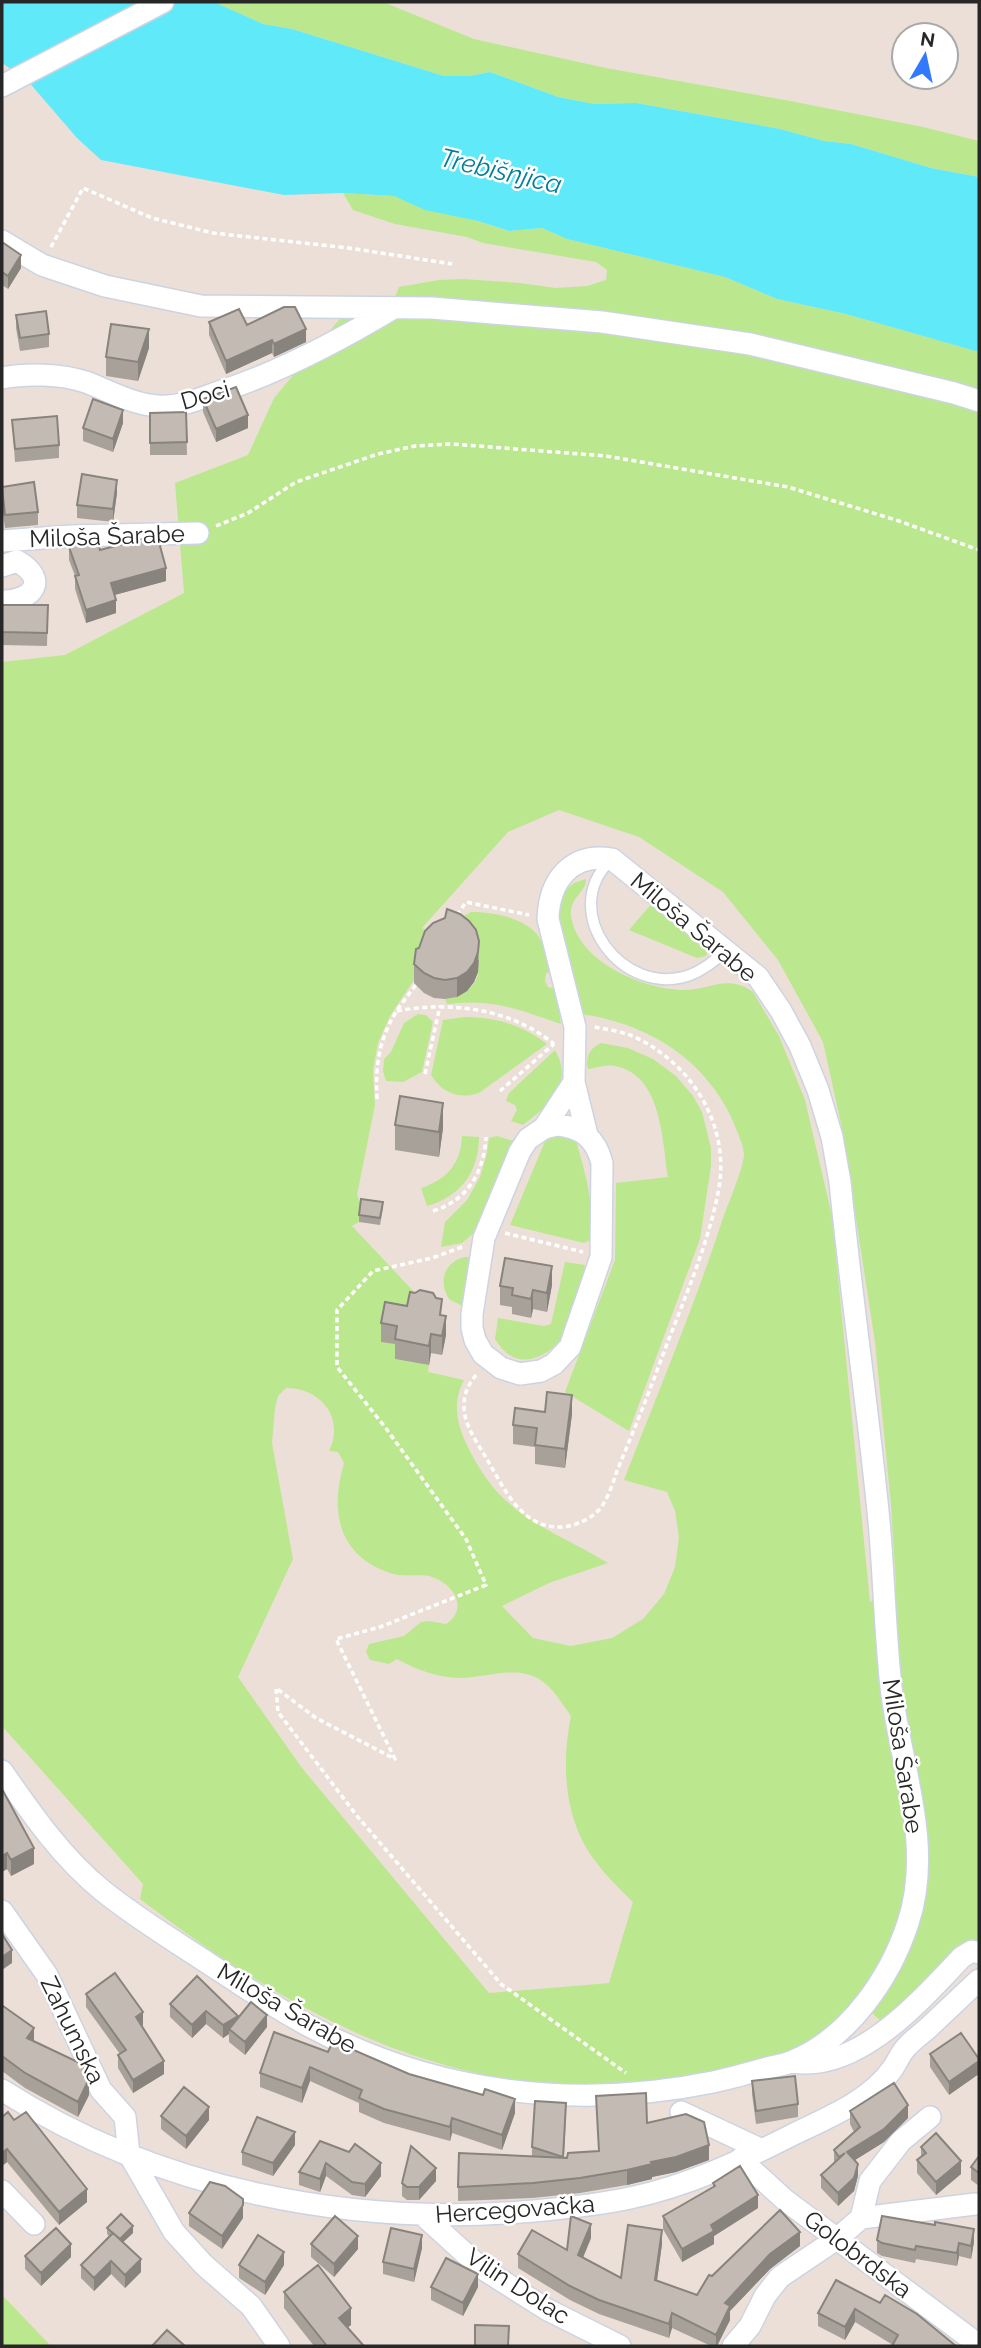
<svg xmlns="http://www.w3.org/2000/svg" width="981" height="2348" viewBox="0 0 981 2348" font-family="Raleway,sans-serif">
  <style>
    .green { fill: #bbe88e; fill-rule: evenodd }
    .water { fill: #60e9f8 }
    .lines { fill: none; stroke-linecap: round; stroke-linejoin: round }
    .lane-casing { stroke: #ccd4e2; stroke-width: 13 }
    .street-casing { stroke: #ccd4e2; stroke-width: 24 }
    .path { stroke: #fff; stroke-width: 3.5; stroke-dasharray: 5 3.5; stroke-linecap: butt }
    .lane { stroke: #fff; stroke-width: 10 }
    .street { stroke: #fff; stroke-width: 21 }
    .wall { fill: #a8a19a }
    .shaded-wall { fill: #88837d }
    .building { fill: #c3bbb3; stroke: #88837d; stroke-width: 2 }
    .labels { text-anchor: middle; dominant-baseline: central; stroke-width: 5; stroke-linejoin: round; paint-order: stroke }
    .street-label { font-size: 24px; fill: #272727; stroke: #fff }
    .water-label { font-size: 26px; font-style: italic; fill: #037e9a; stroke: #fff }
  </style>
  <rect width="100%" height="100%" fill="#ecdfd7"/>
  <path class="green" d="M214,2H383L474,39L606,68L790,101L923,127L979,141V177L931,168L851,144L824,141L780,129L636,103L594,104L558,97L490,72L470,76H444L292,29L263,24Z
    M343,193L394,196L425,209L478,221L508,231L542,228L567,239L725,277L777,299L846,314L979,352V396L821,353L393,302L399,287L439,280L463,279L520,283L556,288L587,286L606,280L607,270L596,262L483,243L467,237L395,224L353,210Z
    M343,315L503,320L747,349L979,408V1939L962,1951L884,2024L858,2000C833,2022 807,2047 776,2059C745,2071 710,2074 677,2079C468,2111 301,2022 140,1899L143,1884L2,1726V662L65,655L184,593L175,483L248,455L274,398ZM559,810L639,837L723,892L778,960L823,1042L842,1128L875,1342L891,1505L896,1587L870,1602L832,1216L805,1100L779,1036L753,992C727,973 709,991 681,990C641,988 578,962 571,916C569,897 587,892 586,879L574,883L564,891L555,920L581,1014C646,1023 704,1058 732,1119C736,1129 743,1143 744,1154C744,1166 729,1202 724,1215C695,1305 658,1392 624,1480L667,1492L675,1511L679,1537L675,1567L664,1594L643,1619L612,1638L571,1646L533,1638L502,1606L549,1583L608,1563C542,1524 500,1517 465,1441C456,1420 453,1401 464,1380L428,1372L429,1365L395,1359L397,1345L433,1312L352,1226L359,1222L361,1205L357,1195L375,1105L373,1070L378,1043L390,1016L442,938L422,928L508,832ZM286,1388C321,1388 345,1418 329,1451L338,1452L344,1463C330,1510 337,1555 390,1573C404,1578 422,1573 432,1577C454,1584 469,1609 446,1624L429,1621L421,1622L404,1636L369,1644L366,1652L370,1660L389,1664L397,1659C417,1670 436,1677 459,1678C485,1678 515,1665 539,1679C553,1687 562,1704 571,1716C561,1765 564,1821 596,1862C607,1877 620,1889 633,1902L609,1983L489,1993L302,1768L238,1677L293,1559L272,1443L275,1408L278,1396Z
    M653,902L709,948L706,956L697,958L629,930Z
    M471,912C491,912 522,917 536,933C544,942 548,958 551,970L546,974L545,981L548,987L556,989L561,1024C516,1009 496,999 447,1004L445,999C459,996 477,988 478,972C479,962 466,928 462,917Z
    M418,1014L426,1015L433,1022L422,1072L403,1082L386,1081L383,1071L384,1059L391,1052L404,1023Z
    M465,1017C496,1017 522,1025 547,1044L479,1093C459,1100 441,1092 431,1075L443,1020Z
    M601,1043L628,1048L653,1059L676,1076L693,1096L702,1112L711,1148V1166L700,1239L629,1431L565,1392L615,1260L616,1183L668,1177C662,1140 662,1075 615,1066C607,1064 596,1068 588,1069C585,1057 590,1048 601,1043Z
    M555,1050C575,1085 548,1106 523,1125L511,1121L517,1110L515,1105L506,1101L509,1093Z
    M548,1134H574C584,1169 596,1204 590,1240L584,1243L510,1225Z
    M462,1136L479,1137C479,1172 460,1197 427,1206L421,1188C447,1180 461,1163 462,1136Z
    M497,1136L517,1142L473,1234L462,1243L441,1247L445,1222L467,1200L480,1177L487,1153L489,1138Z
    M464,1257H473L464,1307L449,1299C438,1281 444,1263 464,1257Z
    M565,1262L585,1265C581,1284 579,1308 571,1324C555,1356 517,1377 495,1339L498,1318L544,1326L551,1324Z
    M2,2295L51,2346H2Z"/>
  <path class="water" d="M2,2H214L263,24L292,29L444,76H470L490,72L558,97L594,104L636,103L780,129L824,141L851,144L931,168L979,177V352L846,314L777,299L725,277L567,239L542,228L509,231L478,221L425,210L394,196L343,193L284,195L101,160L77,138L27,80L2,63Z"/>
  <g class="lines">
    <defs>
      <path id="lane" d="M610,861C558,911 622,999 690,975C704,970 715,960 726,951"/>
      <path id="street" d="M2,86L163,2
        M2,241L42,265L105,286L201,306L432,308L602,322L750,344L954,393L979,401
        M2,378C27,373 61,374 86,382C109,391 132,404 157,406C179,408 199,399 219,392C280,372 337,342 392,309
        M2,541L71,536L198,533
        M2,566L17,561C49,579 34,601 2,601
        M557,1125C582,1127 596,1139 602,1163L601,1257L570,1347L554,1364L541,1371L520,1374L501,1368L483,1354L475,1340L472,1328V1314L484,1238L520,1151L528,1139L544,1128Z
        M544,1128L574,1082
        M2,1771C31,1813 62,1858 103,1891C139,1920 178,1943 217,1969C248,1989 278,2010 311,2027C435,2094 576,2110 713,2082C731,2078 749,2073 767,2068C775,2066 785,2065 793,2061C849,2038 890,1978 908,1923C934,1845 900,1764 891,1687C885,1632 884,1576 879,1521C868,1408 851,1295 840,1182L832,1137L818,1090L800,1046L781,1011L758,977L612,859C571,852 549,881 548,919L575,1027L574,1082L587,1135
        M2,1911L47,1975L101,2090L125,2117L129,2154L174,2232L204,2265L251,2306L279,2346
        M792,2062C858,2073 920,2001 962,1957L972,1951L979,1953
        M2,2090C158,2190 351,2227 534,2211C566,2208 598,2205 630,2198C688,2186 743,2160 796,2133C815,2124 835,2115 853,2104C869,2094 882,2084 893,2068C897,2062 900,2055 904,2050C910,2042 920,2035 928,2028C945,2012 962,1996 979,1980
        M681,2112L762,2150
        M740,2159L785,2200L979,2345
        M2,2191L34,2224
        M424,2216L480,2267L546,2309L620,2346
        M861,2218L975,2204
        M733,2346L750,2326L765,2296L780,2277L838,2238L861,2218L870,2181L901,2141L930,2117"/>
    </defs>
    <use href="#lane" class="lane-casing"/>
    <use href="#street" class="street-casing"/>
    <path class="path" d="M51,247L83,188L152,218L213,233L349,248L452,264
      M216,526L248,513L296,482L378,454L415,446L452,444L606,456L788,487L899,521L979,550
      M457,915L466,902L529,915
      M397,1011C450,1001 510,1008 554,1044
      M425,1074L440,1006
      M500,1091L554,1044
      M377,1099C375,1068 379,1039 396,1012C402,1002 410,994 416,984
      M433,1211C467,1201 484,1172 486,1137
      M505,1233L583,1252
      M462,1247L432,1258L373,1271L337,1310V1367L385,1427L466,1539L486,1585L380,1627L336,1639L395,1759L316,1718L276,1688L278,1712L357,1816L501,1984L626,2073
      M476,1375C468,1385 463,1395 464,1409C465,1427 479,1445 488,1461C505,1490 522,1529 562,1527C574,1526 586,1521 596,1513C607,1503 612,1485 617,1471C631,1437 645,1403 658,1368C679,1310 706,1253 718,1193C732,1126 691,1061 630,1035C619,1031 605,1029 594,1027"/>
    <use href="#lane" class="lane"/>
    <use href="#street" class="street"/>
  </g>
  <path class="wall" d="M2,242L21,268L8,289L2,285Z
    M16,315L49,334V347L20,351L16,328Z
    M209,322L247,325L306,342L274,357L272,353L226,374L209,335Z
    M149,348L138,381L106,376V357Z
    M203,399L248,428L216,442L203,412Z
    M186,412L187,455H150V413Z
    M12,420L59,445V458L15,462Z
    M123,423L113,452L83,441V428Z
    M2,487L38,512V525L5,528L2,506Z
    M117,493L113,522L77,518V505Z
    M69,547L100,550L166,581L114,595L116,613L86,623L75,589V576L69,560Z
    M2,605H48L47,646L2,645Z
    M419,948L479,960L478,972L474,982L467,991L457,997L445,999L434,998L424,993L414,983V964Z
    M395,1125L443,1128L439,1157L395,1150Z
    M383,1208L380,1225L359,1222V1215Z
    M552,1285L547,1312L533,1309L531,1318L512,1314V1307L500,1305V1286Z
    M442,1315L446,1335L442,1355L431,1353L429,1365L395,1359V1344L381,1342V1323Z
    M545,1412L572,1414L565,1468L535,1464V1447L513,1444V1425Z
    M2,1789L34,1864L11,1876L7,1869L2,1872Z
    M86,1994L143,2025L142,2026L164,2074L133,2093L118,2068V2055L120,2054L86,2007Z
    M170,2004L238,2018L267,2027L245,2055L229,2042V2034L223,2038L206,2024L192,2038L170,2017Z
    M2,2008L34,2042L89,2095L78,2117L25,2088L2,2071Z
    M961,2033L949,2095L930,2067V2054Z
    M328,2052L409,2074L515,2113L502,2150L452,2133L450,2141L384,2123L359,2112V2103L310,2081L302,2103L260,2087V2073Z
    M752,2081L798,2104V2117L756,2124L752,2094Z
    M596,2096L647,2123L709,2160L676,2172L652,2177V2179L627,2185L580,2193L533,2198L458,2201V2187L532,2156V2147L566,2116L564,2157L599,2152Z
    M850,2111L908,2118L884,2142L855,2160L858,2176L854,2191L838,2206L821,2188V2175L834,2163V2150L854,2132L850,2124Z
    M161,2116L209,2120L186,2149L161,2129Z
    M14,2120L87,2202L59,2225L7,2162L2,2166Z
    M320,2141L381,2176L365,2197L352,2195L326,2176L320,2192L299,2185V2172Z
    M295,2145L273,2176L242,2165V2152Z
    M921,2147L961,2174L936,2195L917,2173V2160L921,2157Z
    M979,2156V2186L971,2180V2167Z
    M436,2181L419,2200H407L402,2196V2183Z
    M713,2183L758,2208L714,2236V2244L682,2262L663,2229V2216L713,2188Z
    M189,2213L243,2218L222,2249L189,2226Z
    M107,2228L133,2233L123,2242L141,2272L125,2288L111,2274L94,2291L81,2278V2265L109,2236L107,2234Z
    M591,2238L583,2258L621,2278L662,2244L657,2281L697,2295L712,2276L800,2246L770,2269L730,2311V2320L717,2346H711L672,2328L669,2338L599,2314L570,2300L518,2268V2254L567,2250Z
    M877,2240L974,2242L971,2259L959,2256L957,2266L916,2259L915,2263L882,2256L877,2253Z
    M311,2244L358,2249L334,2277L311,2257Z
    M422,2248L414,2282L383,2274V2262Z
    M25,2256L71,2257L41,2286L25,2269Z
    M239,2265H284L265,2295L239,2278Z
    M431,2287H478L463,2316L431,2300Z
    M284,2292L351,2325L347,2328L364,2346H314L284,2308Z
    M880,2303L917,2314L893,2345L855,2322L845,2340L818,2326V2313Z"/>
  <path class="shaded-wall" d="M21,255V268L8,289V276Z
    M149,329V348L138,381V362Z
    M306,329V342L274,357V344Z
    M272,340V353L226,374V361Z
    M123,410V423L113,452V439Z
    M248,415V428L216,442V429Z
    M117,480V493L113,522V509Z
    M166,568V581L111,596V583Z
    M116,600V613L86,623V610Z
    M479,941L478,972L474,982L467,991L457,997V978Z
    M443,1103V1128L439,1157V1132Z
    M552,1266V1285L547,1312V1293Z
    M533,1290V1309L531,1318V1299Z
    M446,1316V1335L442,1355V1336Z
    M431,1334V1353L429,1365V1346Z
    M572,1395V1414L565,1468V1449Z
    M34,1848V1864L11,1876V1860Z
    M7,1853V1869L2,1872V1856Z
    M12,1950V1963L2,1970V1957Z
    M206,2011V2024L192,2038V2025Z
    M143,2012V2025L136,2030V2017Z
    M267,2015V2027L245,2055V2042Z
    M238,2016V2029H229V2034L223,2038V2025Z
    M34,2028V2044L27,2038Z
    M164,2061V2074L133,2093V2080Z
    M979,2061V2074L949,2095V2082Z
    M310,2067V2081L302,2103V2088Z
    M89,2079V2095L78,2117V2102Z
    M515,2099V2113L502,2150V2135Z
    M908,2105V2118L884,2142L847,2165V2152Z
    M209,2107V2120L186,2149V2136Z
    M452,2118V2133L450,2141V2127Z
    M295,2132V2145L273,2176V2163Z
    M709,2145V2160L676,2172L652,2177V2179L627,2185V2170Z
    M7,2149V2162L2,2166V2153Z
    M961,2161V2174L936,2195V2182Z
    M326,2163V2176L320,2192V2179Z
    M381,2163V2176L365,2197V2184Z
    M858,2164V2176L854,2191L838,2206V2193Z
    M436,2168V2181L419,2200V2187Z
    M87,2189V2202L59,2225V2212Z
    M758,2195V2208L714,2236V2244L682,2262V2249L711,2225Z
    M243,2205V2218L222,2249V2236Z
    M591,2224V2238L578,2269V2255Z
    M133,2226V2233L119,2246V2240Z
    M974,2229V2242L971,2259V2246Z
    M662,2230V2244L655,2294V2280Z
    M800,2232V2246L770,2269L730,2311V2320L717,2346H716V2335L725,2303L770,2254Z
    M422,2235V2248L414,2282V2269Z
    M358,2236V2249L334,2277V2264Z
    M959,2243V2256L957,2266V2253Z
    M71,2244V2257L41,2286V2273Z
    M284,2252V2265L265,2295V2282Z
    M141,2259V2272L125,2288V2275Z
    M111,2261V2274L94,2291V2278Z
    M478,2274V2287L463,2316V2303Z
    M351,2308V2325L339,2334V2318Z
    M855,2309V2322L845,2340V2327Z
    M672,2313V2328L669,2338V2324Z"/>
  <path class="building" d="M2,242L21,255L8,276L2,272Z
    M284,307H295L306,329L274,344L272,340L226,361L209,322L239,309L247,325Z
    M46,311L49,334L20,338L16,315Z
    M111,324L149,329L138,362L106,357Z
    M236,387L248,415L216,429L203,399Z
    M93,399L123,410L113,439L83,428Z
    M186,412L187,442L150,443V413Z
    M57,416L59,445L15,449L12,420Z
    M82,474L117,480L113,509L77,505Z
    M34,482L38,512L5,515L2,487Z
    M157,535L166,568L111,583L116,600L86,610L75,576L79,575L69,547L96,537L100,550Z
    M2,605H48L47,633L2,632Z
    M447,909L460,914L469,921L476,930L479,941L478,952L474,963L467,972L457,978L445,980L434,978L424,973L414,964L416,949L419,948L425,931L433,923L445,918Z
    M400,1096L443,1103L439,1132L395,1125Z
    M361,1199L383,1202L380,1218L359,1215Z
    M505,1258L552,1266L547,1293L533,1290L531,1299L512,1295L513,1288L500,1286Z
    M420,1290L433,1293L436,1298L442,1299L440,1315L446,1316L442,1336L431,1334L429,1346L395,1339L397,1326L381,1323L385,1302L407,1306L410,1292L415,1293Z
    M547,1392L572,1395L565,1449L535,1445L537,1428L513,1425L515,1408L545,1412Z
    M2,1789L34,1848L11,1860L7,1853L2,1856Z
    M2,1934L12,1950L2,1957Z
    M115,1973L143,2012L136,2017L164,2061L133,2080L118,2055L126,2050L86,1994Z
    M197,1976L238,2016L223,2025L206,2011L192,2025L170,2004Z
    M251,2002L267,2015L245,2042L229,2029Z
    M3,2006L34,2028L27,2038L82,2064L89,2079L78,2102L25,2073L2,2056V2008Z
    M274,2032L328,2052L333,2041L409,2074L483,2095L485,2089L515,2099L502,2135L452,2118L450,2127L384,2109L359,2098L362,2090L310,2067L302,2088L260,2073Z
    M961,2033L979,2059V2061L949,2082L930,2054Z
    M795,2076L798,2104L756,2111L752,2081Z
    M894,2083L908,2105L884,2129L847,2152L858,2164L854,2178L838,2193L821,2175L845,2153L839,2157L834,2150L860,2127L850,2111Z
    M184,2087L209,2107L186,2136L161,2116Z
    M646,2093L647,2123L686,2114L704,2122L709,2145L676,2157L651,2162L652,2164L627,2170L580,2178L533,2183L458,2187L459,2153L567,2158L568,2153L599,2151L596,2096Z
    M535,2101L566,2103L563,2157L532,2147Z
    M8,2112L14,2120L26,2112L87,2189L59,2212L7,2149L2,2153V2117Z
    M257,2117L295,2132L273,2163L242,2152Z
    M936,2133L961,2161L936,2182L917,2160L926,2153L921,2147Z
    M320,2141L349,2152L355,2144L381,2163L365,2184L352,2182L326,2163L320,2179L299,2172Z
    M411,2146L436,2168L419,2187H407L402,2183Z
    M979,2156V2173L971,2167Z
    M740,2166L758,2195L711,2225L714,2231L682,2249L663,2216L715,2186L713,2183Z
    M210,2182L225,2186L243,2199V2205L222,2236L189,2213Z
    M780,2210L800,2232L770,2254L725,2303L730,2306L716,2335L672,2313L669,2324L599,2300L570,2286L518,2254L532,2230L567,2250L571,2216L591,2224L578,2255L621,2278L628,2225L662,2230L655,2280L697,2295L709,2275L712,2276Z
    M121,2214L133,2226L120,2239L107,2228Z
    M335,2216L358,2236L334,2264L311,2244Z
    M882,2216L935,2225V2222L974,2229L971,2246L959,2243L957,2253L916,2246L915,2250L882,2243L877,2240Z
    M56,2228L71,2244L41,2273L25,2256Z
    M391,2228L422,2235L414,2269L383,2262Z
    M113,2233L141,2259L125,2275L111,2261L94,2278L81,2265Z
    M258,2235L284,2252L265,2282L239,2265Z
    M446,2258L478,2274L463,2303L431,2287Z
    M318,2265L351,2308L339,2318L364,2346H327L284,2292Z
    M836,2280L880,2303L885,2295L917,2314L956,2346H892L898,2335L855,2309L845,2327L818,2313Z
    M475,2325L509,2326L508,2346H475Z
    M167,2330L185,2346H152Z"/>
  <g class="labels">
    <g class="street-label">
      <text transform="translate(205 395) rotate(-16)">Doci</text>
      <text transform="translate(107 536) rotate(-2)">Miloša Šarabe</text>
      <text transform="translate(694 927) rotate(40)">Miloša Šarabe</text>
      <text transform="translate(903 1756) rotate(81)">Miloša Šarabe</text>
      <text transform="translate(287 2008) rotate(30)">Miloša Šarabe</text>
      <text transform="translate(73 2030) rotate(64)">Zahumska</text>
      <text transform="translate(515 2209) rotate(-4)">Hercegovačka</text>
      <text transform="translate(858 2254) rotate(37)">Golobrdska</text>
      <text transform="translate(518 2286) rotate(33)">Vilin Dolac</text>
    </g>
    <g class="water-label">
      <text transform="translate(501 171) rotate(13)">Trebišnjica</text>
    </g>
  </g>
  <rect width="981" height="2348" fill="none" stroke="#272727" stroke-width="7"/>
  <g transform="translate(925 56) rotate(9)"><circle r="33" fill="#ffffff" stroke="#a9a9a9" stroke-width="2"/>
  <path d="M0-5L12 26L0 18L-12 26Z" fill="#3179ff"/>
  <text y="-10" font-size="19" font-weight="bold" text-anchor="middle" fill="#272727">N</text>
  </g>
</svg>
